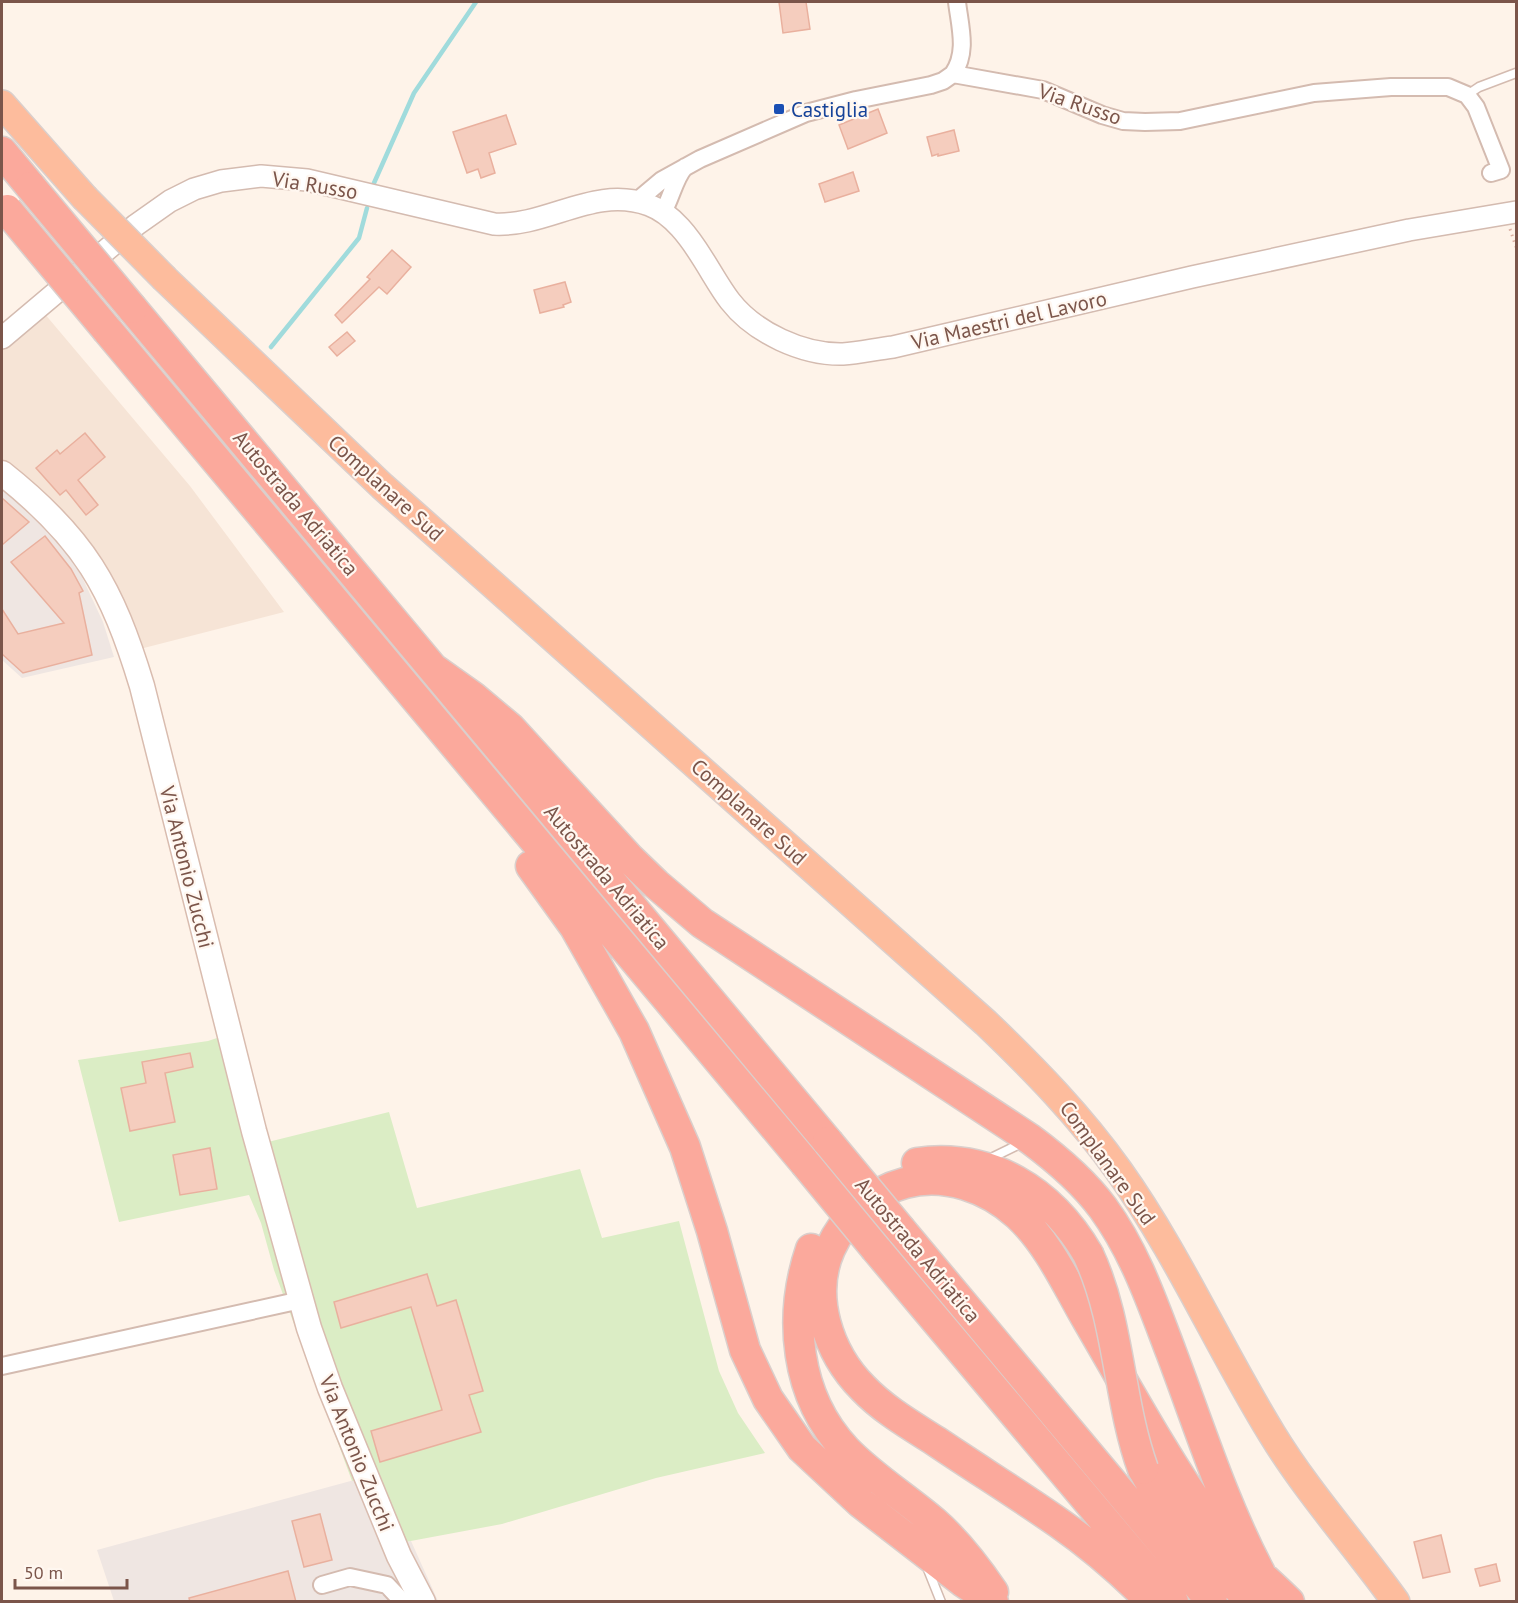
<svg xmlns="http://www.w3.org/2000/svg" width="1518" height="1603" viewBox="0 0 1518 1603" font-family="'PT Sans',sans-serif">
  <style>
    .residential { fill: #f6e4d6 }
    .industrial { fill: #efe6e2 }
    .green { fill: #dbedc5 }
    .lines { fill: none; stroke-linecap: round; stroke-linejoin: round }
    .stream { stroke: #a0dbdc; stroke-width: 4.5 }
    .building { fill: #f5cdbe; stroke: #e9b09e; stroke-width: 1.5 }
    .service-casing { stroke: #d4bbb0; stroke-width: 11 }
    .minor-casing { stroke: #d4bbb0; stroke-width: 20 }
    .tertiary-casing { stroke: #d4bbb0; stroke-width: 24 }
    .secondary-casing { stroke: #d9bcaf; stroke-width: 27 }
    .trunk-casing { stroke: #dacfcc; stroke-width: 30 }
    .motorway-casing { stroke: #dacfcc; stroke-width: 33 }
    .path { stroke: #dbb0a1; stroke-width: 3; stroke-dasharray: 1.5 4.5; stroke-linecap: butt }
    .service { stroke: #fff; stroke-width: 8 }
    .minor { stroke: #fff; stroke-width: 16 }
    .tertiary { stroke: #fff; stroke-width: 21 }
    .secondary { stroke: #fff; stroke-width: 24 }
    .trunk { stroke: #fdbc9d; stroke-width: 27 }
    .motorway { stroke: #fba99c; stroke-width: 30 }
    .trunk-bridge-casing { stroke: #dacfcc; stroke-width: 30; stroke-linecap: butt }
    .motorway-bridge-casing { stroke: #dacfcc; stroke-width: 33; stroke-linecap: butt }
    .trunk-bridge { stroke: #fdbc9d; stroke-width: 27 }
    .motorway-bridge { stroke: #fba99c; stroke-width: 30 }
    .transit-dot { fill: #1a4fb4; stroke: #fff7f0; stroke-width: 2 }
    .labels { text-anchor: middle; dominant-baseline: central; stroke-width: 4.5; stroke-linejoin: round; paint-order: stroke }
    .street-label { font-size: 21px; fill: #7b554a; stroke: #fff7f0 }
    .transit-label { font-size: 21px; fill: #164399; stroke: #fff7f0; text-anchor: start }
  </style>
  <rect width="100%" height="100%" fill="#fef3e9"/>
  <path class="residential" d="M44,313L190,486L284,612L136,650L20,475L2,461V350Z"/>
  <path class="industrial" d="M2,490L30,511L75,562L103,622L114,657L22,678L2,660Z
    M369,1476L399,1543L411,1541L438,1601H114L97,1550Z"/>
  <path class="green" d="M232,1033L264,1143L389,1112L417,1208L580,1169L602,1238L679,1221L719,1371L738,1413L765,1453L656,1478L502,1524L400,1543L369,1476L352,1481L274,1270L261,1223L249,1195L119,1222L78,1060L208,1041Z"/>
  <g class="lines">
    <path class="stream" d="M374,183L414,93L476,2
      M271,347L359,238L367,208"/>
  </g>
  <path class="building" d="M779,2H806L810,29L783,33Z
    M878,109L887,133L848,149L839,125Z
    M506,115L516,144L489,153L495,173L481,178L478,169L467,173L453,132Z
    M954,130L959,151L938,156V154L932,156L927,137Z
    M853,172L859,191L825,202L819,184Z
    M392,250L411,267L387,294L379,287L342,323L335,315L370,279L367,277Z
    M565,282L571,302L563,305L564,307L540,313L534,290Z
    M347,332L355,341L337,356L329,347Z
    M85,433L105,457L78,480L98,505L86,515L66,490L60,495L36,468L57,450L60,454Z
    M2,498L29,522L2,545Z
    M45,536L71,569L83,591L79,593L92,655L23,673L2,654V609L18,634L64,623L11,562Z
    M190,1053L193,1067L165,1073L175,1122L130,1131L121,1088L146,1083L142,1062Z
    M210,1148L217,1189L180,1195L173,1155Z
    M427,1274L437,1306L456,1300L483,1391L469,1395L481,1432L380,1462L371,1431L442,1410L411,1307L341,1328L334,1302Z
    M320,1514L332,1560L304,1567L292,1521Z
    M1441,1535L1450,1572L1423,1578L1414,1542Z
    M1496,1564L1500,1581L1480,1586L1475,1569Z
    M288,1571L296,1602H190L189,1598Z"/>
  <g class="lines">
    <defs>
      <path id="service" d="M1467,95L1479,87L1516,73
        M987,1160L1024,1142
        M927,1567L941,1602"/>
      <path id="minor" d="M953,74C968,52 960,27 957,2
        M637,201L662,180L700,159L806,113L856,100L931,85L943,81L953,74L1043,90L1102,115L1123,121L1145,122L1180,121L1314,93L1391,87H1448L1467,95L1476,107L1501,170L1491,173
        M663,212C671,199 675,177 685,167
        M2,1366L301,1300
        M322,1585L350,1577L387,1585L403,1602"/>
      <path id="tertiary" d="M2,338L136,225L170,201L194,189L221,181L261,176L307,180L494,224C548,227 594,185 649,205C673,214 690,238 703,259C712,273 720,288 730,301C755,333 803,355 843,354C859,353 876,349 893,347L1192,277L1409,230L1516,212"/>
      <path id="secondary" d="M2,473C84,538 112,587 142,686L254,1131L309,1328L330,1388L399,1556L423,1602"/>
      <path id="trunk" d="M2,104L84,197
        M165,279L382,486L986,1023C1034,1069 1080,1116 1119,1171C1178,1254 1219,1348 1272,1434C1308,1493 1356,1546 1396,1602"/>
      <path id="motorway" d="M2,152L31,187
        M132,308L828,1142
        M108,331L805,1163
        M435,670L473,697L510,728L629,858L656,884L702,923L1030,1139C1057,1159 1083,1181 1103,1208C1135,1252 1152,1302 1171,1352C1199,1426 1223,1503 1260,1573
        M531,866L575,927L634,1031L685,1147L712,1231L745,1350L768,1399L802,1448L861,1503L962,1581L993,1602
        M917,1163C991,1153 1051,1191 1088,1254
        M901,1230L1212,1602
        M811,1249C788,1317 795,1396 846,1450C872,1477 906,1498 934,1522C957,1542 976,1567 993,1592
        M876,1249L1173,1602
        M1143,1469L1152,1485L1166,1503L1250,1602
        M1152,1602C1123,1573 1092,1546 1059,1523C1019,1495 977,1469 937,1442C912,1426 884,1410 863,1388C828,1353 809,1296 830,1249C845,1216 871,1192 905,1183C945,1172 988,1188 1018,1215C1049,1244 1067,1285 1088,1321C1127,1388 1164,1456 1208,1519C1230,1551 1262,1575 1289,1602"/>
    </defs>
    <use href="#service" class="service-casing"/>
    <use href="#minor" class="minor-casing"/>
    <use href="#tertiary" class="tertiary-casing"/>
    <use href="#secondary" class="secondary-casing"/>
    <use href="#trunk" class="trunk-casing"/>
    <use href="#motorway" class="motorway-casing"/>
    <path class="path" d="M1510,229L1516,247"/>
    <use href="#service" class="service"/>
    <use href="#minor" class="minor"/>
    <use href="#tertiary" class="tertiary"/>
    <use href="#secondary" class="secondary"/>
    <use href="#trunk" class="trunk"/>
    <use href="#motorway" class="motorway"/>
    <defs>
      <path id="trunk-bridge" d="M84,197L165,279"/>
      <path id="motorway-bridge" d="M31,187L132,308
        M7,210L108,331
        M828,1142L901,1230
        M805,1163L876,1249
        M1088,1254C1120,1322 1118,1400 1143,1469"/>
    </defs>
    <use href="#trunk-bridge" class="trunk-bridge-casing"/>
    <use href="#motorway-bridge" class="motorway-bridge-casing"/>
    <use href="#trunk-bridge" class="trunk-bridge"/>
    <use href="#motorway-bridge" class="motorway-bridge"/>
  </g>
  <rect class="transit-dot" x="773" y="103" width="12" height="12" rx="3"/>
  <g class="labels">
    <g class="street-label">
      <text transform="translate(1080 104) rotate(19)">Via Russo</text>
      <text transform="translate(315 185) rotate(9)">Via Russo</text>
      <text transform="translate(1009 320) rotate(-13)">Via Maestri del Lavoro</text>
      <text transform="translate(386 488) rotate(42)">Complanare Sud</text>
      <text transform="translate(296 503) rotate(50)">Autostrada Adriatica</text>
      <text transform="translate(749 812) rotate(42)">Complanare Sud</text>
      <text transform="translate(187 867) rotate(76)">Via Antonio Zucchi</text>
      <text transform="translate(607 877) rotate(50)">Autostrada Adriatica</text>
      <text transform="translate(1108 1163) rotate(54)">Complanare Sud</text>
      <text transform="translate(918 1250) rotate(50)">Autostrada Adriatica</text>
      <text transform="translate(357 1453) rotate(68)">Via Antonio Zucchi</text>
    </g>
    <g class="transit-label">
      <text x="791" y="109">Castiglia</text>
    </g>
  </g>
  <rect width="1518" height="1603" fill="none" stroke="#7b554a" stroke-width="6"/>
  <path d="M15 1579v9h112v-9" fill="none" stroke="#7b554a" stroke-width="3"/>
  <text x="24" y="1579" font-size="18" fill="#7b554a" stroke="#fff7f0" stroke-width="4.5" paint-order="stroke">50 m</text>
</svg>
